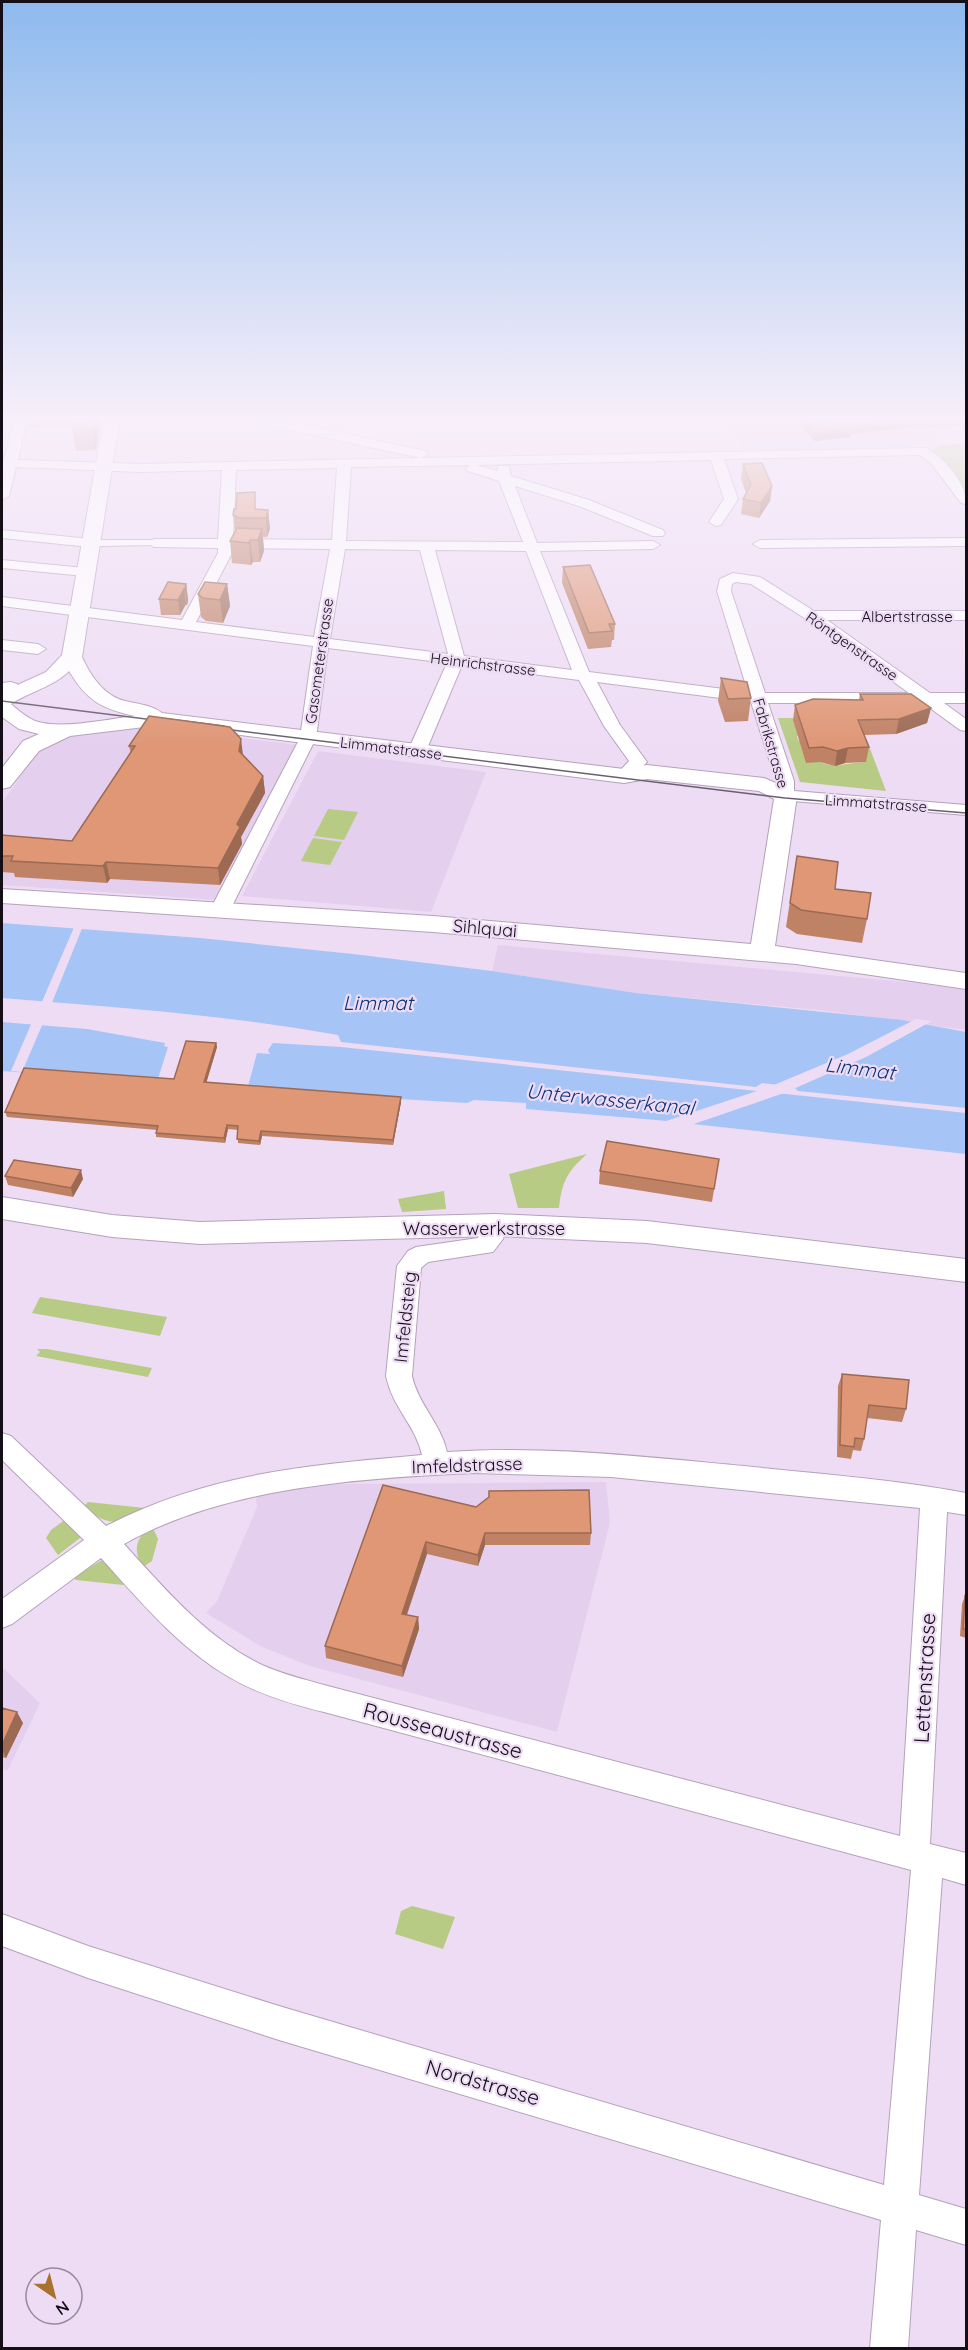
<svg xmlns="http://www.w3.org/2000/svg" width="968" height="2350" viewBox="0 0 968 2350" font-family="Quicksand,sans-serif">
  <style>
    .built { fill: #e5cfef }
    .green { fill: #b7cb85 }
    .water { fill: #a7c4f7 }
    .pier { fill: #eedcf5 }
    .lines { fill: none; stroke-linecap: round; stroke-linejoin: round }
    .pedestrian-casing { stroke: #b3a2ba; stroke-width: 2 }
    .minor-casing { stroke: #b3a2ba; stroke-width: 2 }
    .tertiary-casing { stroke: #b3a2ba; stroke-width: 2 }
    .pedestrian { fill: #fff; fill-rule: evenodd }
    .minor { fill: #fff; fill-rule: evenodd }
    .tertiary { fill: #fff; fill-rule: evenodd }
    .tram { stroke: #695f6e; stroke-width: 1.5 }
    .wall { fill: #c08265 }
    .shaded-wall { fill: #9c6a53 }
    .building { fill: #df9776; stroke: #9c6a53; stroke-width: 1.5 }
    .labels { text-anchor: middle; dominant-baseline: central; stroke-width: 4.5; stroke-linejoin: round; paint-order: stroke }
    .far-street-label { font-size: 15px; fill: #140e17; stroke: #eedcf5 }
    .street-label { font-size: 18px; fill: #140e17; stroke: #eedcf5 }
    .water-label { font-size: 20px; font-style: italic; fill: #0d3379; stroke: #eedcf5 }
    .near-street-label { font-size: 21px; fill: #140e17; stroke: #eedcf5 }
  </style>
  <rect width="100%" height="100%" fill="#eedcf5"/>
  <path class="built" d="M721,418H966V433L926,439L920,443L918,450L747,453Z
    M134,725L299,745L218,900L2,885V803L42,745L67,734Z
    M318,751L486,772L431,912L242,896Z
    M498,945L918,983L966,990V1030L818,1010L636,993L492,971Z
    M606,1482L610,1523L557,1732L310,1666L262,1647L206,1613L217,1601L257,1507L255,1494L317,1485L347,1484Z
    M2,1667L40,1703L8,1770L2,1769Z"/>
  <path class="green" d="M966,444V492L933,451L940,445Z
    M778,718H793L799,735L797,736L798,740C806,744 811,754 818,760C829,770 851,762 866,762L852,747L869,746L886,791L800,782Z
    M328,809L358,812L344,840L314,836Z
    M313,838L342,842L330,865L301,861Z
    M587,1154C567,1172 562,1181 559,1208H518L509,1174Z
    M444,1191L446,1209L402,1212L398,1199Z
    M40,1297L167,1317L160,1336L32,1313Z
    M37,1349H47L152,1368L148,1377L36,1356L40,1352Z
    M88,1502L145,1508L146,1511C115,1523 111,1528 83,1507Z
    M66,1519L80,1534V1538L58,1555L46,1538L51,1530Z
    M152,1526L158,1539L152,1561L143,1567C132,1550 136,1537 152,1526Z
    M104,1559L130,1578L123,1585L76,1580L73,1577Z
    M412,1906L455,1917L443,1949L395,1934L401,1911Z"/>
  <path class="water" d="M2,923L200,938L353,954L492,971L636,993L902,1020L966,1032V1108L798,1091L794,1087L762,1083L756,1087L341,1042L338,1035C227,1015 114,1007 2,998Z
    M2,1022L87,1029L165,1043L164,1046L168,1047L157,1082L2,1071Z
    M273,1043L341,1047L966,1113V1154L656,1120L526,1109V1103L474,1100L467,1103L247,1090L257,1053L270,1054L268,1050Z"/>
  <path class="pier" d="M75,925L83,926L51,1005L41,1004Z
    M916,1019L932,1021L866,1057L791,1090L769,1087L848,1054Z
    M32,1022L43,1023L22,1072L11,1071Z
    M763,1089L787,1092L685,1127L657,1124Z"/>
  <g class="lines">
    <defs>
      <path id="pedestrian" d="M154,540L158,541V545L100,546L95,543L100,540Z"/>
      <path id="minor" d="M246,418H271L426,451L428,454L421,458L927,448C945,459 966,482 966,504L961,503L930,462L919,455L724,459L738,499L721,525L716,526L709,522L724,499L711,460L476,465L497,471L499,466H509L511,476L589,500L663,530L665,533L663,536H653L579,506L515,486L537,543L653,541L660,545L653,549L540,551L589,672L748,692L717,591L720,579L733,573L760,577L814,611H966V620H827L930,693H966V703H944L966,719V731L960,730L923,703H768L794,781V791L966,805V815L780,800L777,796L776,781L751,702L597,682L620,725L647,762L630,780H618L615,776L629,761L604,726L579,680L462,665L426,751L423,755H411L408,751L447,663L328,648L316,738L230,910L227,914H213L210,910L300,738L313,646L2,606V597L182,620L218,553V548L154,547L147,543L154,539H218L222,470L141,472L16,467L9,496L2,500V459H4L15,418L27,419L18,460L141,464L421,458L252,422ZM470,465L466,468L468,471L499,481L523,542L346,541L351,467ZM337,468L332,540L233,539L236,470ZM232,548L330,549L314,637L196,622L232,553ZM345,549L420,550L448,654L330,639ZM435,550L526,551L572,670L464,656ZM736,582L751,584L806,619L909,693H765L731,591L732,584Z
        M2,530L90,539L97,543L90,547L2,538Z
        M966,538V546L760,548L753,544L760,540Z
        M2,560L85,568L92,572L85,576L2,568Z
        M2,640L38,644L46,649L38,654L2,650Z
        M11,682L17,684L19,687L17,690L2,693V683Z
        M495,1216L503,1219L507,1225L503,1239L493,1252L428,1262L421,1268L412,1376C418,1404 441,1424 447,1452C546,1445 646,1457 744,1466C818,1474 893,1479 966,1493V1515L947,1512L930,1844L966,1853V1885L942,1878L919,2195L966,2209V2245L916,2230L908,2348H870L881,2220L279,2040L88,1978L2,1946V1914L88,1946L279,2006L884,2185L911,1870L324,1712C291,1704 258,1694 229,1677C178,1647 140,1601 101,1558L12,1624L2,1628V1599L84,1540L2,1460V1433L11,1436L106,1526C208,1473 310,1465 422,1455C415,1424 393,1409 386,1376L397,1266L408,1251L416,1247L478,1238L487,1219ZM475,1473L611,1477L920,1508L900,1836L324,1685C303,1679 282,1674 262,1665C206,1638 165,1589 124,1544C225,1487 360,1478 475,1473Z"/>
      <path id="tertiary" d="M104,418H120L82,657C90,675 104,696 125,701C138,704 152,705 162,713L624,769L647,765L764,778L794,791L797,796L775,946L966,973V989L796,964L433,932L2,903V889L433,916L751,944L774,799L759,791L647,779L624,783L161,725L70,736L39,751L10,787L2,789V768L23,741L39,734L19,729L2,717V692L46,672L62,655ZM69,671C87,701 102,709 135,716C107,719 61,730 35,721C26,717 18,710 11,704C29,692 53,687 69,671Z
        M2,1197L112,1215L200,1222L495,1214L647,1221L966,1259V1282L647,1243L495,1236L200,1244L112,1237L2,1219Z"/>
    </defs>
    <use href="#pedestrian" class="pedestrian-casing"/>
    <use href="#minor" class="minor-casing"/>
    <use href="#tertiary" class="tertiary-casing"/>
    <use href="#pedestrian" class="pedestrian"/>
    <use href="#minor" class="minor"/>
    <use href="#tertiary" class="tertiary"/>
    <path class="tram" d="M2,701L162,721
      M168,719L224,726
      M216,728L785,798L966,813"/>
  </g>
  <path class="wall" d="M29,418H101L96,450L76,451L72,430L73,426L31,428Z
    M794,418H966L965,425L928,428L926,426L851,434V437L814,441Z
    M743,464L772,486L770,501L759,518L741,514L743,499L746,493L741,479Z
    M256,509L268,510L270,529L267,537H263L264,551L260,562H253L251,565L232,563L230,541L235,532L233,515Z
    M563,567L615,624L614,640H612L611,647L588,649L562,583Z
    M186,584L188,600L187,606L186,604L180,615H161L159,599Z
    M227,584L230,606L223,623L206,621L201,617L198,594Z
    M721,678L751,698L748,721L725,722L718,701Z
    M860,694L931,708L927,723L896,734L864,735L869,747L866,762L845,763L835,766L820,762L806,763L793,720L795,705L859,700Z
    M129,746L243,755L263,776L265,793L241,837L242,844L220,885L110,879L107,883L15,877L14,873L2,872V835L72,841L131,753Z
    M797,856L835,889L867,919L862,943L797,934L786,927Z
    M216,1043L217,1047L206,1083L401,1097V1102L393,1145L262,1136L260,1145L238,1143V1130L228,1129L225,1143L156,1137V1133L157,1130L7,1117L5,1112L174,1079Z
    M719,1159L712,1202L599,1184L600,1171Z
    M5,1176L83,1179L73,1197L8,1185Z
    M842,1374L906,1409L902,1422L867,1418L864,1439L861,1451L853,1450L851,1459L837,1457L838,1386Z
    M383,1485L591,1533L590,1545H485L478,1566L427,1554L407,1615L418,1617L419,1629L403,1677L326,1658L325,1646Z
    M965,1596L966,1597V1638L960,1636L962,1604Z
    M2,1708L23,1723L6,1758L2,1757Z"/>
  <path class="shaded-wall" d="M94,418H101L96,450L92,429Z
    M955,418H966L965,425L928,428L930,421Z
    M927,419L926,426L851,434V437L814,441L815,433L850,427Z
    M772,486L770,501L759,518L761,503Z
    M268,510L270,529L267,537L266,518Z
    M262,529L264,551L260,562L258,540Z
    M250,540L253,562L251,565L249,543Z
    M186,584L188,600L187,606L185,590Z
    M227,584L230,606L223,623L220,600Z
    M184,589L186,604L180,615L178,600Z
    M931,708L927,723L896,734L899,719Z
    M241,739L243,755L239,751Z
    M848,748L845,763L835,766L837,751Z
    M263,776L265,793L241,837L242,844L220,885L218,868L237,824Z
    M106,862L110,879L107,883L103,866Z
    M216,1043L217,1047L205,1087L204,1082Z
    M401,1097V1102L393,1145V1140Z
    M227,1125L228,1129L225,1143L224,1138Z
    M261,1131L262,1136L260,1145L259,1141Z
    M81,1170L83,1179L73,1197L71,1188Z
    M485,1533V1545L478,1566V1555Z
    M426,1542L427,1554L403,1625L402,1614Z
    M418,1617L419,1629L403,1677L402,1666Z
    M17,1712L23,1723L6,1758L2,1749V1745Z"/>
  <path class="building" d="M75,418H94L92,429L72,430Z
    M802,418H955L930,421L927,419L850,427L852,429L815,433Z
    M762,463L772,486L761,503L743,499L751,485L743,464Z
    M255,492V509L268,510L266,518H239L233,515L234,509H236L237,493Z
    M237,528L262,529L258,540H250L249,543L230,541Z
    M590,565L615,624H609L612,631L589,633L563,567Z
    M168,582L186,584L185,590L184,589L178,600L159,599Z
    M205,582L227,584L220,600L203,598L198,594Z
    M721,678L747,682L751,698L728,699Z
    M860,694H911L931,708L899,719L858,720L869,747L848,748L837,751L823,747L809,748L795,705L813,699L863,700Z
    M149,716L230,727L241,739L239,751L263,776L237,824L240,827L218,868L106,862L103,866L11,861L13,856H2V835L72,841L135,746H129Z
    M797,856L838,862L835,889L871,893L867,919L801,910L790,903Z
    M186,1041L216,1043L204,1082L401,1097L393,1140L261,1131L259,1141L237,1139L238,1126L227,1125L224,1138L156,1133L158,1126L5,1112L24,1068L174,1079Z
    M607,1141L719,1159L714,1189L600,1171Z
    M14,1160L81,1170L71,1188L5,1176Z
    M842,1374L909,1380L906,1409L869,1405L864,1439L855,1438L854,1447L840,1445Z
    M383,1485L476,1507L489,1497V1491L589,1490L591,1533H485L478,1555L426,1542L402,1614L418,1617L402,1666L325,1646Z
    M965,1596L966,1597V1629H963Z
    M2,1708L17,1712L2,1745Z"/>
  <linearGradient id="sky" x2="0" y2="1"><stop stop-color="#8ebaee"/><stop offset="0.56" stop-color="#f7effa"/><stop offset="1" stop-color="#f7effa" stop-opacity="0"/></linearGradient>
  <rect width="968" height="747" fill="url(#sky)"/>
  <g class="labels">
    <g class="far-street-label">
      <text x="907" y="616">Albertstrasse</text>
      <text transform="translate(852 646) rotate(35)">Röntgenstrasse</text>
      <text transform="translate(319 661) rotate(-82)">Gasometerstrasse</text>
      <text transform="translate(483 664) rotate(7)">Heinrichstrasse</text>
      <text transform="translate(771 743) rotate(74)">Fabrikstrasse</text>
      <text transform="translate(391 748) rotate(7)">Limmatstrasse</text>
      <text transform="translate(876 803) rotate(4)">Limmatstrasse</text>
    </g>
    <g class="street-label">
      <text transform="translate(485 928) rotate(5)">Sihlquai</text>
      <text x="484" y="1228">Wasserwerkstrasse</text>
      <text transform="translate(405 1317) rotate(-84)">Imfeldsteig</text>
      <text transform="translate(467 1465) rotate(-2)">Imfeldstrasse</text>
    </g>
    <g class="water-label">
      <text x="378" y="1002">Limmat</text>
      <text transform="translate(860 1068) rotate(7)">Limmat</text>
      <text transform="translate(610 1099) rotate(6)">Unterwasserkanal</text>
    </g>
    <g class="near-street-label">
      <text transform="translate(924 1678) rotate(-87)">Lettenstrasse</text>
      <text transform="translate(443 1730) rotate(15)">Rousseaustrasse</text>
      <text transform="translate(483 2082) rotate(16)">Nordstrasse</text>
    </g>
  </g>
  <rect width="968" height="2350" fill="none" stroke="#140e17" stroke-width="6"/>
  <g transform="translate(54 2296) rotate(145)"><circle r="28" fill="#eedcf5" stroke="#978a9c" stroke-width="1.5"/>
  <path d="M0-4.5L10 22L0 15L-10 22Z" fill="#a9712e"/>
  <text y="-9" font-size="16" font-weight="bold" text-anchor="middle" fill="#140e17">N</text>
  </g>
</svg>
